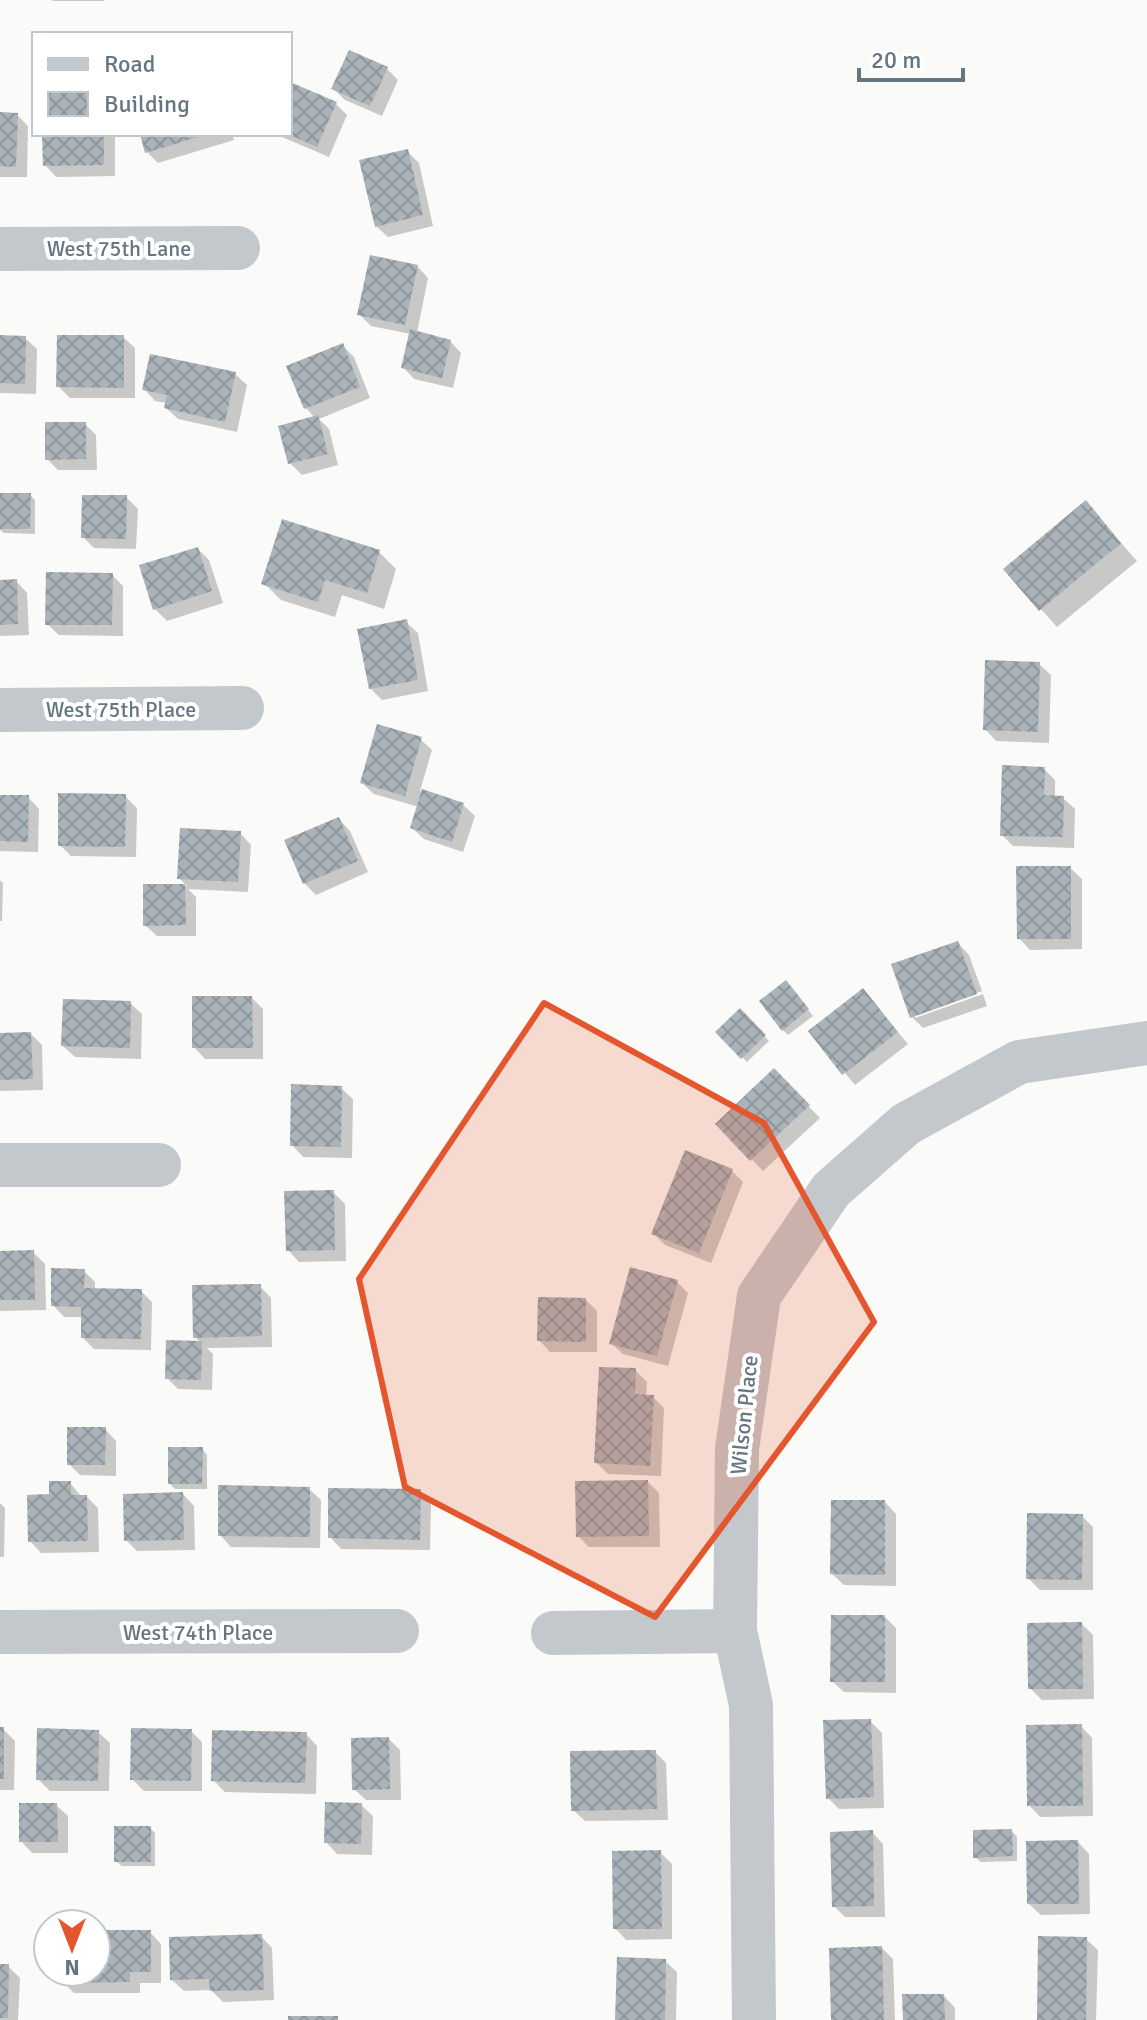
<svg xmlns="http://www.w3.org/2000/svg" width="1147" height="2020" viewBox="0 0 1147 2020" font-family="Signika,sans-serif">
  <style>
    .shadow { fill: #0003 }
    .building { fill: url(#building-cross-hatch) }
    .lines { fill: none; stroke-linecap: round; stroke-linejoin: round }
    .minor { stroke: #c3c8cc; stroke-width: 44 }
    .marked { fill: #e4572e; fill-opacity: 0.2; stroke: #e4572e; stroke-width: 6; stroke-linejoin: round }
    .labels { text-anchor: middle; dominant-baseline: central; stroke-width: 8; stroke-linejoin: round; paint-order: stroke }
    .street-label { font-size: 22px; fill: #657683; stroke: #fff }
  </style>
  <defs>
    <pattern id="building-cross-hatch" width="8" height="8" patternUnits="userSpaceOnUse" patternTransform="scale(2)"><rect width="8" height="8" fill="#aab3b9"/><path d="M0 0l8 8M0 8l8-8" fill="none" stroke="#8e969c"/></pattern>
  </defs>
  <rect width="100%" height="100%" fill="#fafaf8"/>
  <path class="shadow" d="M52,0H104V1H53Z
    M387,69L398,80L382,116L345,100L334,89Z
    M290,84L336,104L347,115L329,157L275,134H290Z
    M0,114L17,115L28,126L27,177H0Z
    M44,134H115V176L56,177L45,165Z
    M142,134H232L234,140L158,163L147,152Z
    M407,151L419,163L433,226L388,237L376,226Z
    M417,266L428,278L417,333L450,341L461,353L453,388L414,379L403,367L411,334L371,326L360,315Z
    M0,337L25,338L37,349L36,394L0,393Z
    M123,337L135,348V398H70L58,386Z
    M342,345L354,357L370,398L319,419L329,429L338,465L302,475L290,463L315,418L306,408Z
    M235,374L247,385L237,432L178,419L166,408L167,403L155,401L144,389Z
    M85,424L96,435L97,470H58L47,459Z
    M0,495H30L35,500V534L4,533L0,530Z
    M126,497L138,509L136,549L94,548L83,537Z
    M1086,503L1137,561L1057,627L1006,570Z
    M198,549L209,560L223,603L167,621L155,609Z
    M379,552L396,569L384,609L342,595L335,617L281,600L264,583Z
    M112,575L123,586V636L59,635L47,624Z
    M16,581L27,593L29,635L0,636V582Z
    M406,622L418,633L428,691L382,700L370,688Z
    M1039,664L1051,675L1049,743L996,741L985,729Z
    M420,739L432,750L420,791L463,805L475,816L463,852L424,839L412,828L419,807L374,794L362,783Z
    M1044,769L1055,780V798H1063L1075,809L1074,848L1013,846L1002,835Z
    M125,796L137,808L136,857L71,856L60,845Z
    M0,797H28L39,809L38,852L0,851Z
    M339,819L350,831L368,872L316,895L304,883Z
    M240,833L251,845L248,892L188,889L196,897V936H157L145,925V886H187L179,878Z
    M1070,868L1082,879V949L1030,950L1019,938Z
    M0,880L3,883L2,921H0Z
    M958,943L969,955L982,991L915,1014V1018L983,994L987,1006L923,1028L911,1016Z
    M791,988L813,1016L788,1035L783,1030Z
    M863,991L908,1044L855,1085L810,1032Z
    M252,998L263,1009V1059H205L194,1047Z
    M130,1003L142,1014L141,1059L75,1057L63,1046Z
    M740,1011L769,1041L747,1062L718,1032Z
    M31,1034L42,1045L43,1090L0,1091V1035Z
    M774,1071L820,1118L763,1171L718,1124Z
    M341,1088L353,1099L352,1158L303,1157L292,1145Z
    M732,1171L743,1182L711,1263L665,1245L653,1233Z
    M333,1192L345,1204L346,1261L299,1262L288,1250Z
    M33,1252L45,1264L46,1310L0,1311V1253Z
    M84,1271L95,1282V1290L141,1291L152,1302L151,1350L94,1349L83,1338V1317H64L53,1305Z
    M677,1282L688,1293L668,1366L623,1354L611,1343Z
    M260,1286L271,1298L272,1347L207,1348L213,1354L212,1390L178,1389L167,1378L201,1343L195,1337Z
    M586,1300L597,1311V1352H550L539,1340Z
    M635,1370L647,1382L646,1397H653L664,1408L661,1476L608,1474L596,1462Z
    M105,1429L116,1441V1476L80,1475L69,1464Z
    M202,1449L207,1455V1489H175L170,1484Z
    M648,1482L659,1493L660,1547H589L578,1536Z
    M70,1483L82,1497H87L98,1508L99,1552L41,1553L30,1541L51,1496Z
    M309,1489L321,1500L320,1548L231,1547L220,1535Z
    M420,1491L431,1502L430,1550L341,1549L330,1537Z
    M183,1494L194,1506L195,1550L137,1551L126,1540Z
    M885,1502L896,1514V1586L844,1585L832,1574Z
    M0,1503L5,1508L4,1557H0Z
    M1082,1516L1093,1527V1590H1040L1028,1578Z
    M885,1617L896,1628V1693L844,1692L832,1681Z
    M1082,1624L1093,1635L1094,1699L1042,1700L1030,1688Z
    M870,1721L882,1733L884,1808L839,1809L828,1798Z
    M1081,1726L1092,1738L1093,1816L1040,1817L1029,1805Z
    M0,1729H3L15,1741L14,1790H0Z
    M191,1731L202,1742V1791H144L132,1779Z
    M98,1732L110,1743L109,1791H50L38,1779Z
    M306,1734L317,1746L316,1794L225,1792L213,1780Z
    M389,1739L400,1750L401,1800H366L354,1789Z
    M655,1752L666,1763L668,1820L585,1821L573,1810Z
    M56,1805L68,1816V1853H32L21,1841Z
    M361,1805L373,1816L372,1855L337,1854L326,1842Z
    M150,1828L155,1833V1866H122L116,1861Z
    M1012,1831L1017,1837V1861L981,1862L975,1857Z
    M872,1832L883,1844L885,1917H845L834,1906Z
    M1078,1842L1089,1854L1090,1914L1041,1915L1029,1904Z
    M660,1852L672,1864V1939L626,1940L615,1928Z
    M96,1932H150L161,1944V1983H140V1993H74L63,1982V1972H96Z
    M261,1936L272,1948L274,2000L223,2002L211,1990L184,1991L172,1980Z
    M1086,1939L1098,1950L1096,2020H1039Z
    M882,1948L893,1959L895,2020H833Z
    M665,1961L677,1972L676,2020H617Z
    M0,1966H8L20,1978L18,2020H0Z
    M944,1996L955,2008V2020H905Z"/>
  <path class="building" d="M349,50L388,67L370,106L331,89Z
    M290,82L337,102L317,147L290,135Z
    M0,112L18,113L16,167L0,166Z
    M42,134H104V165L43,166Z
    M140,134H205V135L145,153Z
    M408,149L423,215L375,227L359,160Z
    M370,255L418,265L405,325L357,315Z
    M410,329L451,340L442,378L401,368Z
    M0,335L26,336L25,384L0,383Z
    M57,335H124V388L56,387Z
    M343,343L360,387L304,409L286,366Z
    M150,354L236,372L225,422L164,408L167,395L142,390Z
    M318,415L328,454L288,464L278,426Z
    M45,422H86V459L45,460Z
    M0,493H31L30,529H0Z
    M82,495H127L126,539L81,538Z
    M1086,500L1121,543L1039,611L1003,569Z
    M282,519L380,550L367,593L325,580L318,602L261,584Z
    M198,547L212,591L153,610L139,565Z
    M46,572L113,573L112,625H45Z
    M17,579L18,624L0,625V580Z
    M407,619L418,680L369,689L357,629Z
    M985,660L1040,662L1038,732L983,730Z
    M377,724L422,737L405,796L360,783Z
    M1002,765L1045,767L1044,795L1064,796L1063,837L1000,836Z
    M422,789L464,803L452,842L410,828Z
    M58,793L126,794L125,847L58,846Z
    M0,795H29L28,842L0,841Z
    M339,817L358,861L303,884L284,840Z
    M180,828L241,831L238,882L177,879Z
    M1016,866H1071V939H1017Z
    M143,884H185L186,925L143,926Z
    M958,941L977,994L910,1018L891,964Z
    M786,980L809,1009L782,1031L759,1001Z
    M863,988L898,1032L842,1075L808,1031Z
    M192,996H252L253,1048H192Z
    M63,999L131,1001L130,1048L61,1046Z
    M740,1008L766,1035L741,1059L715,1032Z
    M31,1032L33,1079L0,1080V1033Z
    M774,1068L810,1105L750,1161L715,1124Z
    M291,1084L342,1086L341,1147L290,1146Z
    M685,1150L733,1169L699,1253L651,1234Z
    M334,1190L335,1250L286,1251L284,1191Z
    M34,1250L35,1300H0V1251Z
    M630,1267L678,1280L657,1356L609,1344Z
    M51,1268L85,1269L84,1288L142,1289L141,1339L81,1338V1307L51,1306Z
    M261,1284L262,1336L193,1338L192,1285Z
    M538,1297L586,1298V1342L537,1341Z
    M166,1340L202,1341L201,1380L165,1379Z
    M599,1367L636,1368L635,1394L654,1395L650,1466L594,1463Z
    M67,1427H106L105,1465H67Z
    M168,1447H203L202,1484H168Z
    M648,1480L649,1536L576,1537L575,1481Z
    M49,1481H71V1495H87L88,1541L28,1542L27,1495L49,1494Z
    M218,1485L310,1487V1537L218,1536Z
    M328,1488L421,1489L420,1540L328,1538Z
    M183,1492L184,1540L124,1541L123,1494Z
    M831,1500H885V1575L830,1574Z
    M1027,1513L1083,1514L1082,1580L1026,1579Z
    M831,1615H885V1682H830Z
    M1082,1622L1083,1689H1028L1027,1623Z
    M871,1719L874,1797L826,1799L823,1720Z
    M1082,1724L1083,1806H1027L1026,1725Z
    M0,1727H4V1779H0Z
    M37,1728L99,1730L98,1781L36,1780Z
    M131,1728L192,1729L191,1781L130,1780Z
    M212,1730L307,1732L305,1783L211,1781Z
    M389,1737L390,1789L352,1790L351,1738Z
    M656,1750L657,1809L571,1811L570,1751Z
    M325,1802L362,1803L361,1844L324,1843Z
    M19,1803H57L58,1842H19Z
    M114,1826H151V1862H114Z
    M1012,1829L1013,1856L973,1858V1830Z
    M873,1830L874,1906L832,1907L830,1832Z
    M1078,1840L1079,1904H1027L1026,1841Z
    M661,1850L662,1929H613L612,1851Z
    M96,1930H151V1972H130V1982L61,1983V1972H96Z
    M262,1934L264,1990L210,1991L209,1979L170,1980L169,1937Z
    M1038,1936L1087,1937L1086,2020H1037Z
    M882,1946L884,2020H831L829,1948Z
    M617,1957L666,1959L665,2020H615Z
    M0,1964H9L8,2018H0Z
    M902,1994H944L945,2020H903Z
    M288,2016H338V2020H288Z"/>
  <g class="lines">
    <path class="minor" d="M0,249L238,248
      M0,710L242,708
      M0,1165H159
      M0,1632L397,1631
      M553,1633L735,1631
      M754,2020L751,1705L735,1631L737,1449L759,1296L831,1190L906,1124L1019,1062L1147,1043"/>
  </g>
  <path class="marked" d="M544,1003L764,1123L874,1322L655,1617L405,1487L359,1279Z"/>
  <g class="labels">
    <g class="street-label">
      <text x="119" y="248">West 75th Lane</text>
      <text x="121" y="709">West 75th Place</text>
      <text transform="translate(744 1415) rotate(-84)">Wilson Place</text>
      <text x="198" y="1632">West 74th Place</text>
    </g>
  </g>
  <rect x="32" y="32" width="260" height="104" fill="#ffffff" stroke="#c1c8cd" stroke-width="2"/>
  <rect x="48" y="58" width="40" height="12" fill="#c3c8cc" stroke="#c1c8cd" stroke-width="2"/>
  <text x="104" y="72" font-size="24" fill="#657683">Road</text>
  <rect x="48" y="92" width="40" height="24" fill="url(#building-cross-hatch)" stroke="#c1c8cd" stroke-width="2"/>
  <text x="104" y="112" font-size="24" fill="#657683">Building</text>
  <g transform="translate(72 1948) rotate(180)"><circle r="38" fill="#ffffff" stroke="#c1c8cd" stroke-width="2"/>
  <path d="M0-6L14 30L0 20L-14 30Z" fill="#e4572e"/>
  <text y="-12" font-size="22" font-weight="bold" text-anchor="middle" fill="#657683">N</text>
  </g>
  <path d="M859 68v12h104v-12" fill="none" stroke="#657683" stroke-width="4"/>
  <text x="871" y="68" font-size="24" fill="#657683" stroke="#ffffff" stroke-width="6" paint-order="stroke">20 m</text>
</svg>
